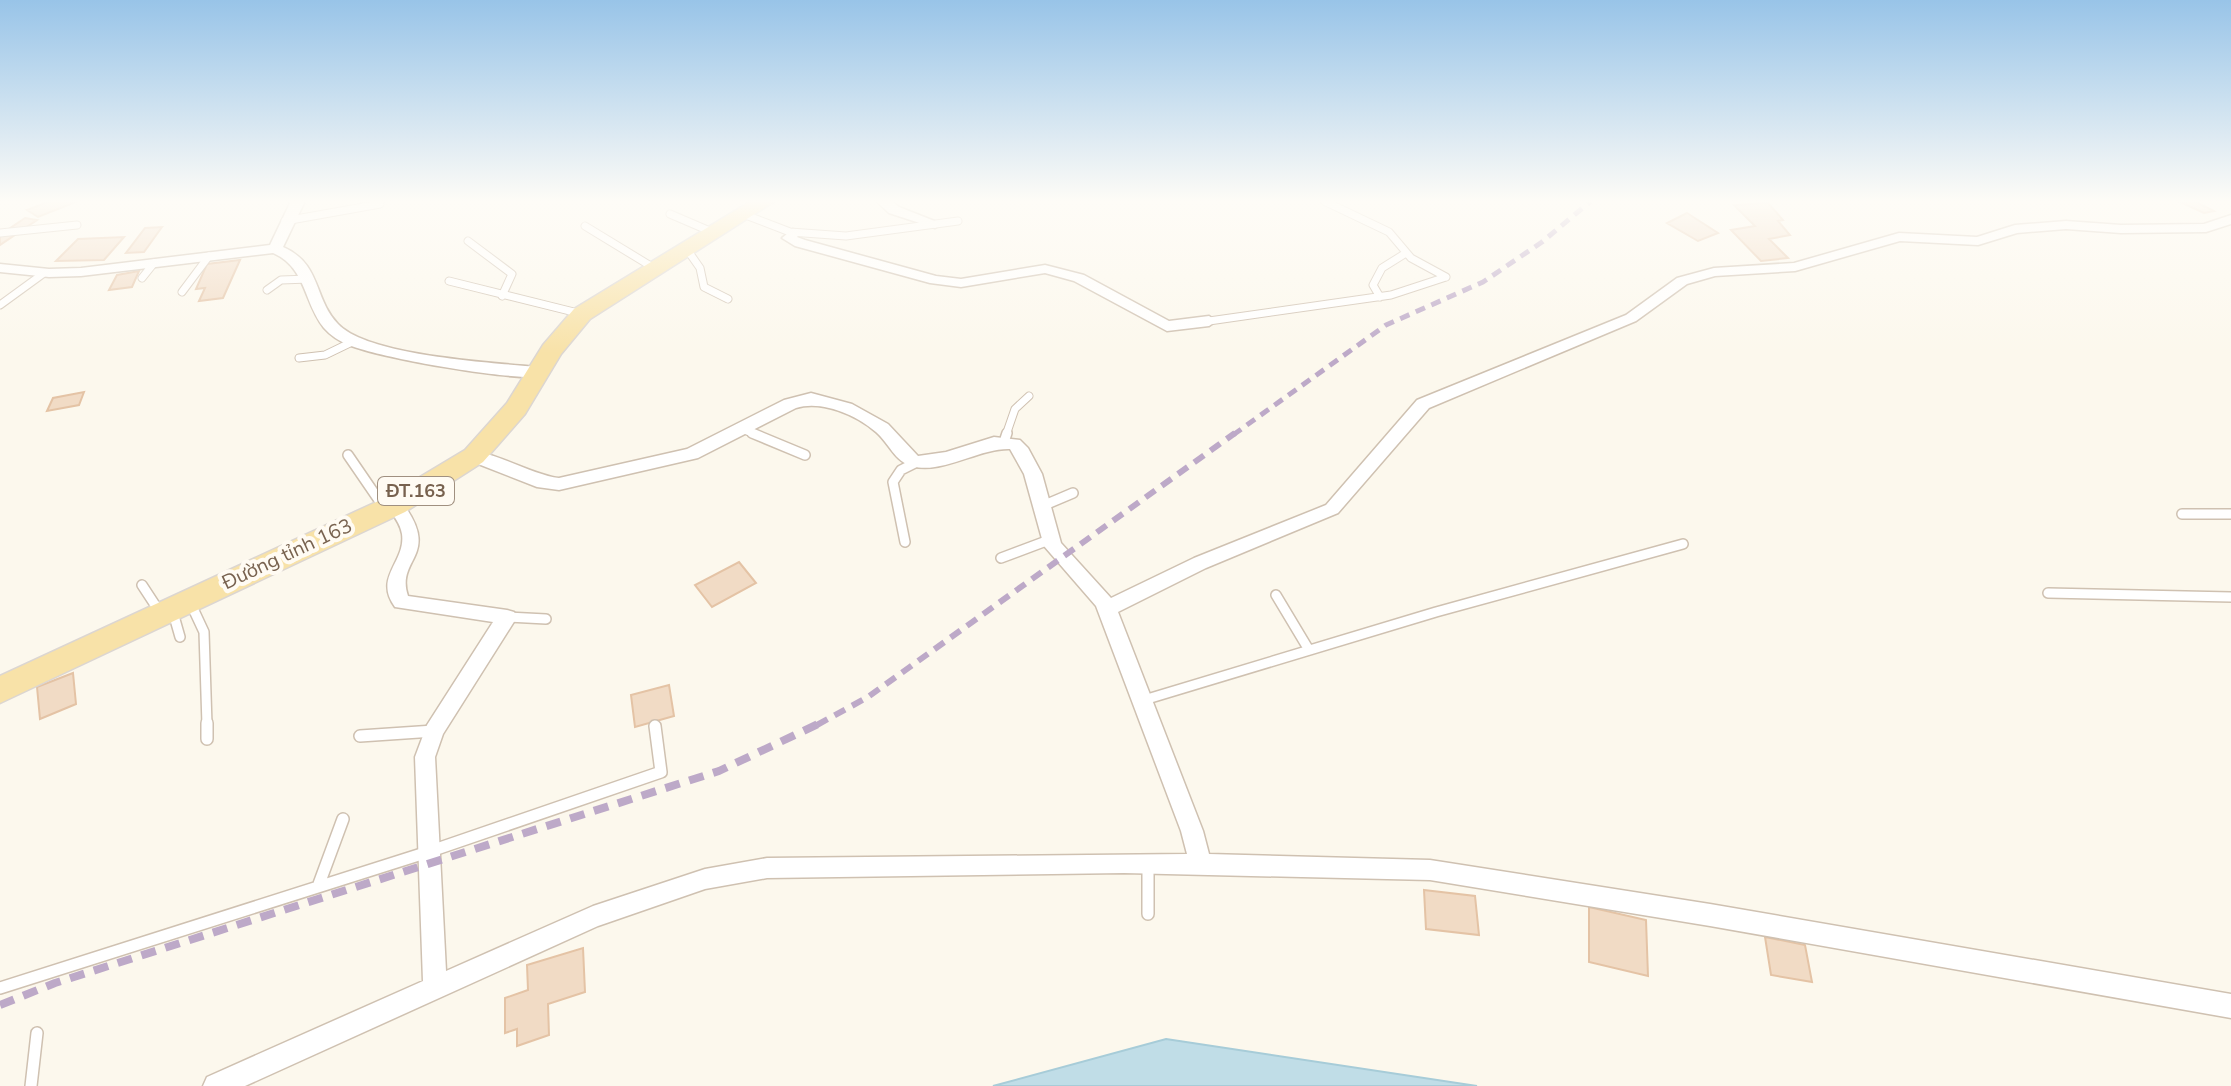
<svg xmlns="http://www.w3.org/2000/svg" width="2231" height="1086" viewBox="0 0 2231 1086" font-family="'Nunito Sans',sans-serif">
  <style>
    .water { fill: #c0dde7; stroke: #a7ccd8; stroke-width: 2 }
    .building { fill: #f1dbc5; stroke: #e4c3a5; stroke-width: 2 }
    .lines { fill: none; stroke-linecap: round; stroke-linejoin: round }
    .service-far2-casing { stroke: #cfc1b1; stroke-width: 9 }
    .service-far1-casing { stroke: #cfc1b1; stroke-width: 12 }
    .service-casing { stroke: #cfc1b1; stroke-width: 14 }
    .minor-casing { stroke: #cfc1b1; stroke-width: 3 }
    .primary-casing { stroke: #dcd6d1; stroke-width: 3 }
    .service-far2 { stroke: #fff; stroke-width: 7 }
    .service-far1 { stroke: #fff; stroke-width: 9 }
    .service { stroke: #fff; stroke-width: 11 }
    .minor { fill: #fff; fill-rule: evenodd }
    .primary { fill: #f8e2a8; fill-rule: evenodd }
    .rail-far2 { stroke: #bda9c8; stroke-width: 5; stroke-dasharray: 10 7; stroke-linecap: butt }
    .rail-far1 { stroke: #bda9c8; stroke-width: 6; stroke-dasharray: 12 8; stroke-linecap: butt }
    .rail { stroke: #bda9c8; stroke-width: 8; stroke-dasharray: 15 10; stroke-linecap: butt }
    .labels { text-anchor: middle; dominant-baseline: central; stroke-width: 8; stroke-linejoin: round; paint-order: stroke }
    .shield { fill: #fffbf3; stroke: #a09080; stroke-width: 2 }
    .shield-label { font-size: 18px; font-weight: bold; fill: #78624f }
    .street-label { font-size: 20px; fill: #78624f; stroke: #fffbf3 }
  </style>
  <rect width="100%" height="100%" fill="#fcf8ed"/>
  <path class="water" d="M1166,1039L1477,1086H993Z"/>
  <path class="building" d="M50,201H78L38,217L27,210Z
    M2178,201H2194L2214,211L2204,213Z
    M1768,203L1783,220L1778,221L1790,235L1769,239L1788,258L1761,261L1731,230L1755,226L1734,205Z
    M1687,213L1718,233L1698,241L1667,223Z
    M25,218L37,220L0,245V235Z
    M162,227L144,252L126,253L145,228Z
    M124,237L104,260L56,261L78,239Z
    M240,260L223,298L199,301L205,288L196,289L207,264Z
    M139,271L132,287L109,290L117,275Z
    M84,392L79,405L47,411L53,398Z
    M739,562L756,583L712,607L695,585Z
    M73,673L76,704L40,719L37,687Z
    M669,685L674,716L635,727L631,695Z
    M1424,890L1475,896L1479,935L1426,929Z
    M1589,907L1646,920L1648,976L1589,962Z
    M1765,937L1805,945L1812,982L1771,975Z
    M583,948L585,992L548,1004L549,1035L517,1046V1029L505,1033V998L528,990L527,965Z"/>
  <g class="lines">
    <defs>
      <path id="service-far2" d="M1324,201L1389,232L1411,258L1446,277
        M670,214L712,232
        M743,214L790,232
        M285,221L380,204
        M585,226L654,268
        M790,232L846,236L958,221
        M0,233L77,225
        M468,241L512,274L502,296
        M686,248L700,268L704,287L728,299
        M142,278L154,263
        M449,281L582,314
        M267,290L281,280L309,279
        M182,292L209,256
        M1380,297L1373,285L1382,268L1406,253
        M0,305L44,273
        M1209,321L1391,295L1446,277
        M299,358L325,355L354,341
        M742,429L757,435
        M1006,435L1015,409L1029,396"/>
      <path id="service-far1" d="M752,433L805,455
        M1004,442L1007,433
        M348,455L385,509
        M1040,507L1073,493
        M2182,514H2231
        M905,542L893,482L901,470L917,462
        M1001,558L1049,540
        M142,585L161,614
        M2048,593L2231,597
        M1276,595L1309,650
        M190,602L204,632L207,725
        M172,609L180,637
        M507,617L546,619
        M1144,700L1436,612L1683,544"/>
      <path id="service" d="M207,723V739
        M360,736L434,731
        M1148,864V914
        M319,884L343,819
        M0,988L428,852L661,772L655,726
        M31,1086L37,1033"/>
      <path id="minor" d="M291,201H305L283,247C322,264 313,298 338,324C368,356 494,363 539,367L547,372L545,376C515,382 380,358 349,345C339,341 331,336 324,328C303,302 307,268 273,253L81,276L49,277L0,272V264L49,269L81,268L270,245Z
        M876,201H891L899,207L942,224L935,228L889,213Z
        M2231,215V224L2206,232L2121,233L2066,229L2017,233L1978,245L1900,241L1795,271L1715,276L1687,284L1636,321L1429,408L1338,513L1206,568L1118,612L1203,831L1209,854L1430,860L1710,904L2231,994V1018L1710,926L1430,880L1124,873L767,878L705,889L598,926L245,1086H203L207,1077L423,981L415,757L427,725L493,622L395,607C373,577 406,562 402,534C400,522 392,514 386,505L395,499L401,501C443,556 395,558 408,596L507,610L514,612L517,617L443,734L435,757L446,971L593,906L705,869L767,858L1187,854L1181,831L1096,606L1044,546L1024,474L1010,449C979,448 941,475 912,466C895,462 889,443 876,432C856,415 822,400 796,408L698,458L559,490L537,487L468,460L466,456L468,452C486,447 534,476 559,478L687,449L784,400L811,393L852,404L888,424L918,456L946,452L994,437L1020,440L1028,448L1042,474L1061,543L1111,598L1194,558L1326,505L1417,400L1626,315L1677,278L1714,268L1794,263L1899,233L1977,237L2015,225L2066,221L2121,225L2204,224Z
        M793,229L800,233L797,237L805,240L936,276L961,279L1045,265L1084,275L1169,321L1209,316L1216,321L1209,326L1167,331L1074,281L1045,273L961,287L930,283L795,246L782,238Z"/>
      <path id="primary" d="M751,201H775L590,319L561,354L525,414L483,462L405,512L0,703V676L385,498L465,450L507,403L543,345L574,309Z"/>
    </defs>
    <use href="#service-far2" class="service-far2-casing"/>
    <use href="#service-far1" class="service-far1-casing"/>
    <use href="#service" class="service-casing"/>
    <use href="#minor" class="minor-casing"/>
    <use href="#primary" class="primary-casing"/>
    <use href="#service-far2" class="service-far2"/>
    <use href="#service-far1" class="service-far1"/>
    <use href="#service" class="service"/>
    <use href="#minor" class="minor"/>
    <use href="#primary" class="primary"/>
    <path class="rail-far2" d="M1233,435L1386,325L1483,282L1542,242L1591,201"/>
    <path class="rail-far1" d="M817,725L868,697L1235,433"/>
    <path class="rail" d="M0,1005L55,983L719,771L820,723"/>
  </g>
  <linearGradient id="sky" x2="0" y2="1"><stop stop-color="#98c4e8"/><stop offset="0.57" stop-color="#fefcf7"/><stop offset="1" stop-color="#fefcf7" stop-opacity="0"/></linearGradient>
  <rect width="2231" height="353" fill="url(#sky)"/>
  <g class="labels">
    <rect class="shield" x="378" y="477" width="76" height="28" rx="6"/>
    <g class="shield-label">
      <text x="416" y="491">ĐT.163</text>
    </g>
    <g class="street-label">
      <text transform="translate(287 554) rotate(-25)">Đường tỉnh 163</text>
    </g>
  </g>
</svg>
